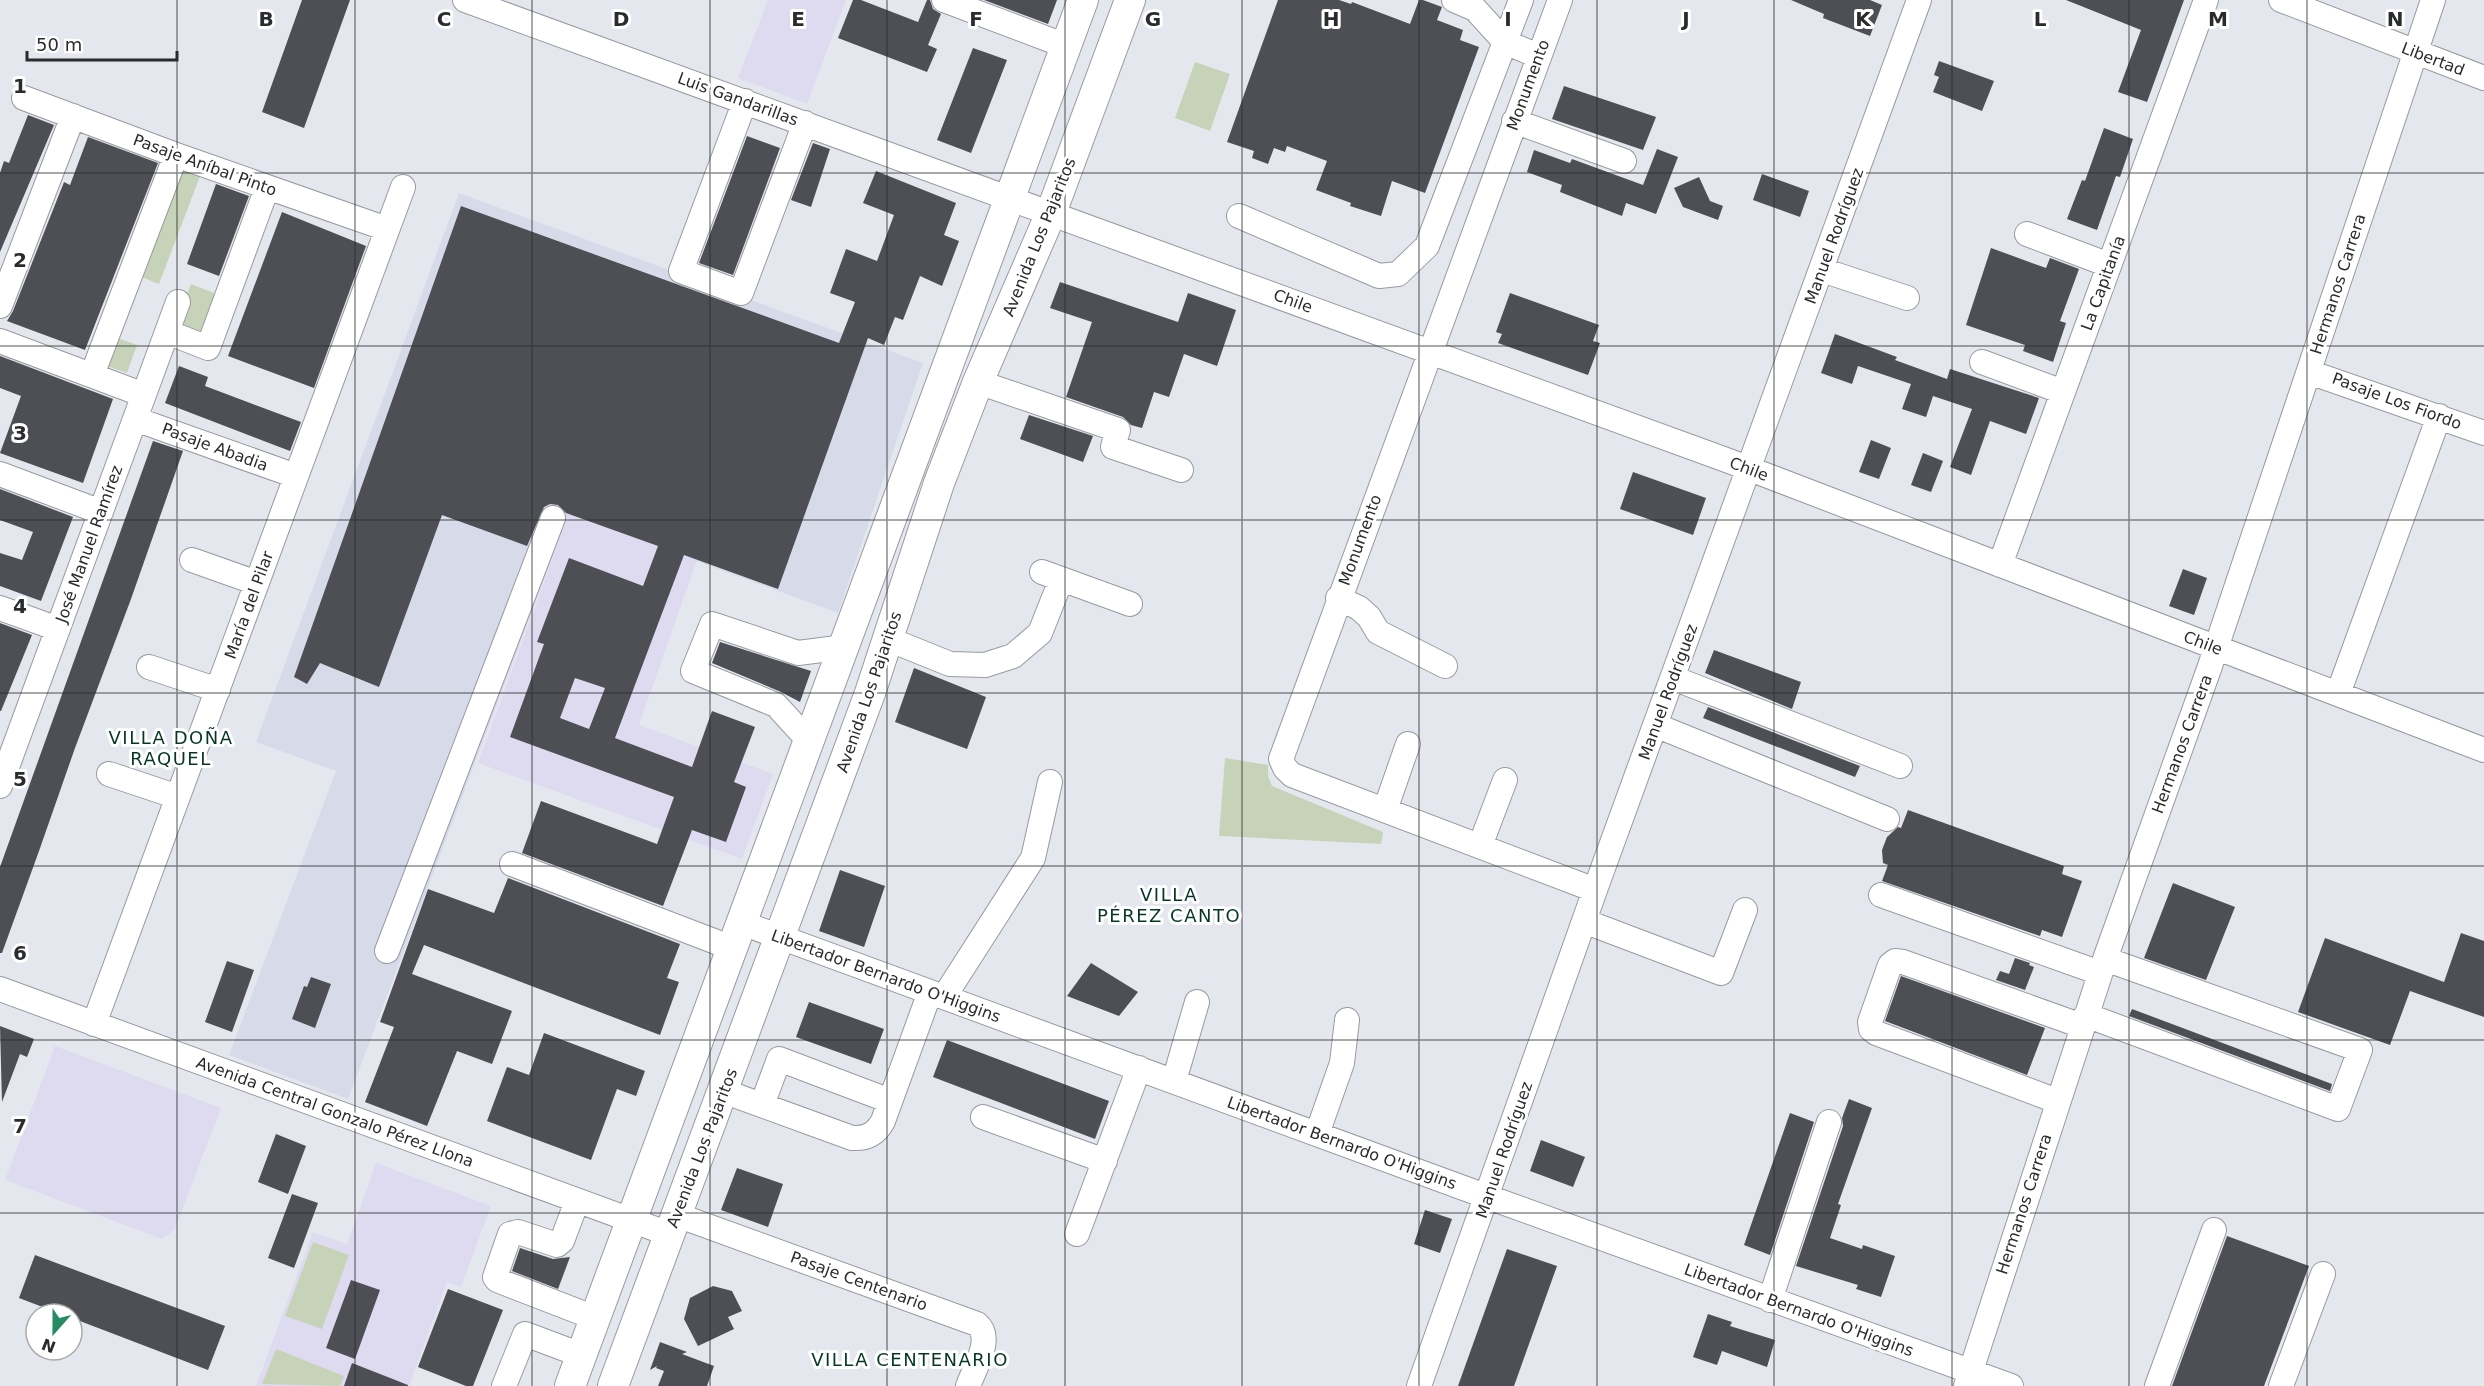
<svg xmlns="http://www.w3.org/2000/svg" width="2484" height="1386" viewBox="0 0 2484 1386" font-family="'DejaVu Sans',sans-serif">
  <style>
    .built { fill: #d7dbe9 }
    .education { fill: #dedbf1 }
    .green { fill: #c7d3b8 }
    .building { fill: #4d4f55; fill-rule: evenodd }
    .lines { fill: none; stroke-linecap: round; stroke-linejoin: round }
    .minor-casing { stroke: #989aa1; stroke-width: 26 }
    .major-casing { stroke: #989aa1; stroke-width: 32 }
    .minor { stroke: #fff; stroke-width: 24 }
    .major { stroke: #fff; stroke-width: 30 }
    .grid { fill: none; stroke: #2a2b2d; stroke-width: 1.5; stroke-opacity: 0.55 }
    .labels { text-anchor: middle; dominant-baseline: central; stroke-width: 6; stroke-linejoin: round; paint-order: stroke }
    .street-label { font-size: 16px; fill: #2a2b2d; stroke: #fff }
    .neighbourhood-label { font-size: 18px; letter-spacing: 1.5px; fill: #063726; stroke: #fff }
    .grid-label { font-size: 20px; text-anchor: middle; font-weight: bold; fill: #2a2b2d; stroke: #fff; stroke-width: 6; stroke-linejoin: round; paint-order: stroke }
  </style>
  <rect width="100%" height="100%" fill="#e5e7ef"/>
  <path class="built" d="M459,193L923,363L838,613L569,514L348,1099L229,1055L336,771L256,742Z"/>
  <path class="education" d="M768,0H846L807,104L738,78Z
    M569,514L697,560L639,725L773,774L742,859L478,763Z
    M55,1046L221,1108L175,1229L162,1239L5,1180Z
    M376,1163L491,1206L461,1287L447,1282L409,1386H256L313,1232L347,1244Z"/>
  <path class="green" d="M1195,62L1230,74L1210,131L1175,118Z
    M182,163L202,171L159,284L139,276Z
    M191,284L219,295L204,334L176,323Z
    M115,337L137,345L127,373L104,365Z
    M1225,758L1268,765V776L1272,786L1383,832L1381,844L1219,836Z
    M313,1242L349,1255L322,1329L285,1316Z
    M276,1349L344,1376L340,1386L262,1384Z"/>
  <path class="building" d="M302,0H350L304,128L262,112Z
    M853,0H861L918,22L927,0H930L933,9L941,14L928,45L937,49L927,72L838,38Z
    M984,0H1057L1048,24Z
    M1278,0H1339L1351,4L1352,2L1410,24L1419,0H1423L1442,7L1437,20L1463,30L1460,40L1479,47L1425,193L1392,181L1381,216L1350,206L1351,203L1316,190L1327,161L1287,146L1285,152L1274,148L1268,164L1252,158L1254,151L1227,142Z
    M1791,0H1870L1882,5L1870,36L1823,18L1824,14Z
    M2066,0H2184L2147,102L2118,92L2141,30Z
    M973,48L1007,60L971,153L937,140Z
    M1939,61L1994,81L1982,111L1933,92L1939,77L1934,75Z
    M1564,86L1656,117L1643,150L1552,119Z
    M28,115L54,125L0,252V173L4,161L9,163Z
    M2104,128L2133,139L2120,177L2116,176L2097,230L2067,219L2082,180L2085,181Z
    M747,136L780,148L733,275L699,263Z
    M88,137L158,163L85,350L7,321L13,311L64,182L70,185Z
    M813,143L830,149L811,207L791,200Z
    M1657,149L1678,157L1656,214L1626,203L1622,216L1560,192L1562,185L1527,172L1534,150L1570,163L1572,159L1643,185Z
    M876,171L956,203L944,235L959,241L942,286L920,276L903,320L895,317L884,345L868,338L778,589L684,555L615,738L692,767L712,711L755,727L734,782L746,787L726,842L692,830L663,906L522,853L541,801L657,844L674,797L510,737L544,644L537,642L569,558L643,586L658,546L566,513L558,505L550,504L544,507L527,546L442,515L379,687L320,663L307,684L294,677L461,206L839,343L855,302L830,293L846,249L877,261L894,215L863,203ZM575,678L605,688L589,729L560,718Z
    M1762,174L1809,191L1800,217L1753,200Z
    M1699,177L1710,201L1723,206L1718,220L1683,207L1674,188Z
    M216,184L249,196L219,276L187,264Z
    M282,212L366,246L314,388L228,356Z
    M1991,248L2046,268L2050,258L2079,269L2060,321L2066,323L2053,362L2023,351L2025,345L1966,325Z
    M1060,282L1178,322L1188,293L1236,310L1217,366L1184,354L1169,397L1154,392L1142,428L1131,425L1123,417L1066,397L1092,322L1050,308Z
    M1510,293L1599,325L1593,341L1600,343L1588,375L1498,343L1502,334L1496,332Z
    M1835,334L1897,357L1895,360L1947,379L1950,369L2039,398L2026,434L1990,421L1971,475L1950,467L1972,409L1933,396L1926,417L1902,409L1911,384L1858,366L1852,384L1821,373Z
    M0,356L113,399L83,483L0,453L21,396L0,388Z
    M179,366L208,377L205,386L301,422L290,451L165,403Z
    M1029,415L1093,436L1083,462L1020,439Z
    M1871,440L1891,448L1879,479L1859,472Z
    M153,441L183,451L131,599L75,748L39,851L2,953H0V867Z
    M1923,453L1943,461L1931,492L1911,485Z
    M1633,472L1706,498L1693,535L1620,509Z
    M0,489L73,517L41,601L0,586V553L22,560L33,532L0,520Z
    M2183,569L2207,578L2194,615L2169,606Z
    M0,623L32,635L1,711H0Z
    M720,642L811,671L800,702L781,692L712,663Z
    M1714,650L1801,682L1792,709L1705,673Z
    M914,668L986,697L967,749L895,722Z
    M1708,707L1860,766L1855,777L1703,718Z
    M1908,810L2064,866L2062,874L2082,881L2062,937L2042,930L2040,936L1882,881L1888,865L1883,863L1882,850L1887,837L1898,827L1901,828Z
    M840,870L885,886L864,947L819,931Z
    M508,878L680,944L667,978L679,982L660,1035L424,945L412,974L512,1011L492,1064L457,1051L427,1126L365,1102L394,1027L380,1022L428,889L494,913Z
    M2173,883L2235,907L2206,980L2144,958Z
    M2461,933L2484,941V1017L2410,991L2390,1045L2298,1012L2325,938L2444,982Z
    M2015,958L2030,963L2029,965L2034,967L2025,990L1996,980L2000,971L2009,974Z
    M227,961L254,970L232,1032L205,1022Z
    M1091,963L1138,992L1119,1016L1067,996Z
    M1901,976L2045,1028L2027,1075L1885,1021Z
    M311,977L331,984L315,1028L292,1019L304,986L307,987Z
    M809,1002L884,1029L871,1064L796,1037Z
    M2132,1009L2332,1084L2330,1091L2129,1016Z
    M0,1026L34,1039L27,1057L20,1054L2,1102Z
    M544,1033L645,1071L636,1096L617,1089L591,1160L487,1121L507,1067L529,1075Z
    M947,1040L1109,1101L1095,1139L933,1077Z
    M1849,1099L1872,1108L1838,1204L1841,1205L1830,1238L1862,1249L1863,1245L1895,1256L1881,1297L1856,1289L1858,1285L1796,1266L1843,1126L1842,1118Z
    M1790,1113L1814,1122L1770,1255L1744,1245Z
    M276,1134L306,1146L288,1194L258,1182Z
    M1541,1140L1585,1157L1573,1187L1530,1171Z
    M737,1168L783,1184L768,1227L721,1210Z
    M292,1194L318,1203L294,1268L268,1258Z
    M1425,1210L1452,1219L1440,1253L1414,1244Z
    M2227,1236L2309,1266L2264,1386H2172Z
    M520,1248L553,1259L570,1257L558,1289L512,1271Z
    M1507,1249L1557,1266L1514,1386H1458Z
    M35,1255L225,1326L208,1370L72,1318V1314H61L19,1298Z
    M351,1280L380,1290L355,1359L326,1348Z
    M713,1286L732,1291L742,1311L728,1317L734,1329L698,1346L684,1319L690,1298Z
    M448,1289L503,1310L473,1386H466L418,1367Z
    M1708,1314L1732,1322L1730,1326L1775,1340L1767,1367L1722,1351L1717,1365L1693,1357Z
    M660,1342L687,1352L682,1354L714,1366L707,1386H658L664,1371L656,1368L657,1366L650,1370Z
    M352,1363L408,1385V1386H344Z"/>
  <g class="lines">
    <defs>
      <path id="minor" d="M465,0L1729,461L2484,750
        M944,0L1066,46
        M1454,0L1475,9L1505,42L1538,56
        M1560,0L1281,759L1285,768L1292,775L1595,890
        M2281,0L2484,78
        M24,98L176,155L387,229
        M745,101L681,271L741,293L805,123
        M1514,121L1624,161
        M1239,216L1379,276L1398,274L1427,246L1521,0
        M2027,234L2109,265
        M1822,270L1907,298
        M0,306L73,116
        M167,332L208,348L267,188
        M0,341L144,395
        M1982,362L2063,392
        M2309,372L2484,433
        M92,375L176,155
        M978,382L1118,430L1113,447L1181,470
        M135,419L296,476
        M0,474L101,512
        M192,560L257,583
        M2000,565L2206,0
        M1042,572L1130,604
        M1338,598L1359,608L1369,617L1378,632L1445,666
        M0,608L58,629
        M888,639L950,664L985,665L1013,656L1040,633L1061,580
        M149,667L218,690
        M1673,678L1900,766
        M2338,694L2439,416
        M1655,725L1887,819
        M810,742L776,705L693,671L712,624L798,653L845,647
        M109,774L178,797
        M0,786L178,302
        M1385,810L1408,744
        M1480,846L1505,780
        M512,864L732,948
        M1881,895L2100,973
        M1584,921L1721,973L1745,910
        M742,923L1488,1197L2011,1386
        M387,951L553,518
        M0,989L669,1234
        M944,997L1033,858L1050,782
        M2086,1015L2338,1109L2360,1050L2105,959
        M94,1024L403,187
        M1174,1081L1197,1002
        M723,1091L852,1138C866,1139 876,1134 883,1121L930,992
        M2057,1101L1876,1033L1871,1029L1870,1022L1890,965L1895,961L1903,962L2082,1026
        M762,1105L779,1059L890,1101
        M983,1117L1105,1161
        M1317,1134L1342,1063L1347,1020
        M577,1201L562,1241L557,1245L518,1232L510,1234L495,1277L497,1280L595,1318
        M677,1215L977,1324C994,1338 974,1369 968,1386
        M1077,1234L1139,1068
        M1770,1300L1829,1122
        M504,1386L525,1334L581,1355
        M1419,1386L1595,890L1919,0
        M1966,1386L2105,959L2209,669L2433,0
        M2157,1386L2214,1230
        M2281,1386L2323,1274"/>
      <path id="major" d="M570,1386L1083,0
        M613,1386L870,693L939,483L978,382L1051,213L1130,0"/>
    </defs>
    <use href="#minor" class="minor-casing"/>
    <use href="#major" class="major-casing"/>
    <use href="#minor" class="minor"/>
    <use href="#major" class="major"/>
  </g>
  <path class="grid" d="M177,0V1386M355,0V1386M532,0V1386M710,0V1386M887,0V1386M1065,0V1386M1242,0V1386M1419,0V1386M1597,0V1386M1774,0V1386M1952,0V1386M2129,0V1386M2307,0V1386M0,173H2484M0,346H2484M0,520H2484M0,693H2484M0,866H2484M0,1040H2484M0,1213H2484"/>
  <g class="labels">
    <g class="street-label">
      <text transform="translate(2433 59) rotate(21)">Libertad</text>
      <text transform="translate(1528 85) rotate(-70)">Monumento</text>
      <text transform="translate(738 99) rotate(20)">Luis Gandarillas</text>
      <text transform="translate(205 165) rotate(20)">Pasaje Aníbal Pinto</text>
      <text transform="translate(1834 236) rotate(-70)">Manuel Rodríguez</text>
      <text transform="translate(1039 237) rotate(-68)">Avenida Los Pajaritos</text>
      <text transform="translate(2103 283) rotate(-70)">La Capitanía</text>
      <text transform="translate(2338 284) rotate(-72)">Hermanos Carrera</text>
      <text transform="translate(1293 301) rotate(20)">Chile</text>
      <text transform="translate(2397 401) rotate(20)">Pasaje Los Fiordo</text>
      <text transform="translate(215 447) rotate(20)">Pasaje Abadia</text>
      <text transform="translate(1749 469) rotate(21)">Chile</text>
      <text transform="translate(1360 540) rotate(-70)">Monumento</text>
      <text transform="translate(89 544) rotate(-70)">José Manuel Ramírez</text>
      <text transform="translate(249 605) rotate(-70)">María del Pilar</text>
      <text transform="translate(2203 643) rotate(21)">Chile</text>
      <text transform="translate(869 692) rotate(-71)">Avenida Los Pajaritos</text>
      <text transform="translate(1668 692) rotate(-70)">Manuel Rodríguez</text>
      <text transform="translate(2182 744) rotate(-70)">Hermanos Carrera</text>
      <text transform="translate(886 976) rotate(20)">Libertador Bernardo O'Higgins</text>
      <text transform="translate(335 1112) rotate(20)">Avenida Central Gonzalo Pérez Llona</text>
      <text transform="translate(1342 1143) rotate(20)">Libertador Bernardo O'Higgins</text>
      <text transform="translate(702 1148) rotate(-69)">Avenida Los Pajaritos</text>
      <text transform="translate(1504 1150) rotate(-71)">Manuel Rodríguez</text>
      <text transform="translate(2024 1204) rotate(-72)">Hermanos Carrera</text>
      <text transform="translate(859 1281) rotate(20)">Pasaje Centenario</text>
      <text transform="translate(1799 1310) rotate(20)">Libertador Bernardo O'Higgins</text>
    </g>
    <g class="neighbourhood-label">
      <text x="171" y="737">VILLA DOÑA<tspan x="171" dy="21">RAQUEL</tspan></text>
      <text x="1169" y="894">VILLA<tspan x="1169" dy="21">PÉREZ CANTO</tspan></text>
      <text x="910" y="1359">VILLA CENTENARIO</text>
    </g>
  </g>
  <g class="grid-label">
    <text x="266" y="26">B</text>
    <text x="444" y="26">C</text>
    <text x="621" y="26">D</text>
    <text x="798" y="26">E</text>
    <text x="976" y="26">F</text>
    <text x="1153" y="26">G</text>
    <text x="1331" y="26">H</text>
    <text x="1508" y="26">I</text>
    <text x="1686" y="26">J</text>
    <text x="1863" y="26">K</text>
    <text x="2040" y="26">L</text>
    <text x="2218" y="26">M</text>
    <text x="2395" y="26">N</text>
    <text x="20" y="93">1</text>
    <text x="20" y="267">2</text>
    <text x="20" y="440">3</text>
    <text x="20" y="613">4</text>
    <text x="20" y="786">5</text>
    <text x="20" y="960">6</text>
    <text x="20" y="1133">7</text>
  </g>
  <g transform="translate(54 1332) rotate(201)"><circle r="28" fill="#ffffff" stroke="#aaaaab" stroke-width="1.5"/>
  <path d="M0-4.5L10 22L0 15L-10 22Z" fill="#268a64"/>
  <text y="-9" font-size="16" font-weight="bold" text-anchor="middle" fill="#2a2b2d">N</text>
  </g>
  <path d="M27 51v9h150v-9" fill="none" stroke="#2a2b2d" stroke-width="3"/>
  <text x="36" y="51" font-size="18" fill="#2a2b2d" stroke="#ffffff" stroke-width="4.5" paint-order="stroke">50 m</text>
</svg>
